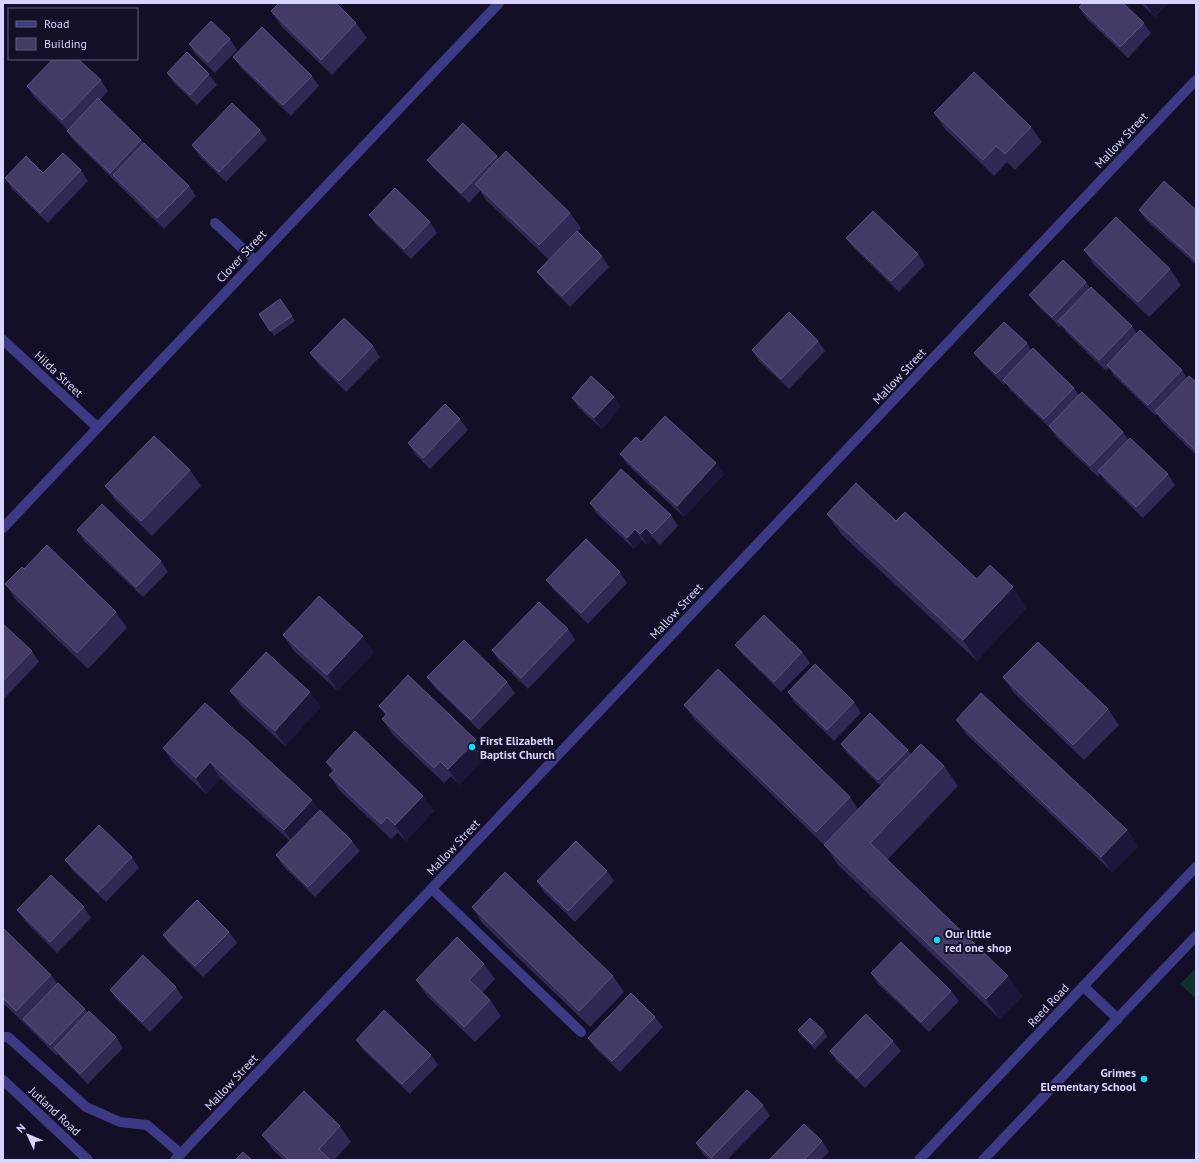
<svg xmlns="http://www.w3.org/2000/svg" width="1199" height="1163" viewBox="0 0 1199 1163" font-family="'PT Sans',sans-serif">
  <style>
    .green { fill: #12302f }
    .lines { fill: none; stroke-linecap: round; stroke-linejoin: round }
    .service { stroke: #3d3a85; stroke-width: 10 }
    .minor { stroke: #3d3a85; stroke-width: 10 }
    .tertiary { stroke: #3d3a85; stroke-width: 10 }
    .wall { fill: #312854 }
    .shaded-wall { fill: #1d163a }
    .building { fill: #433a66; stroke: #5a527e }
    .poi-dot { fill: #00e5ff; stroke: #130f26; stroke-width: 1.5 }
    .labels { text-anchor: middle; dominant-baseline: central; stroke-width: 4; stroke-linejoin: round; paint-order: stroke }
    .street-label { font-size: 12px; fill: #d9d4ff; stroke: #130f26 }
    .poi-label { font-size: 12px; font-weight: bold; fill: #d9d4ff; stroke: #130f26; text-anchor: start }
  </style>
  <rect width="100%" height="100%" fill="#130f26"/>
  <path class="green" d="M1196,968V999L1180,984Z"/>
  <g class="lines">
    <path class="service" d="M215,223L255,260
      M432,889L581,1032
      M3,1037H8L86,1107L120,1122L147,1125L181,1154"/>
    <path class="minor" d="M3,340L97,427
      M3,528L499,3
      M175,1160L1196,80"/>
    <path class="tertiary" d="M1083,986L1118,1019
      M3,1080L88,1160
      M919,1160L1196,867
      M983,1160L1196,936"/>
  </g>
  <path class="wall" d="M1140,3H1168L1155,17Z
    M1079,7L1144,23L1151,33L1128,58L1086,18Z
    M271,11L356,23L367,38L332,75L282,27Z
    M230,39L237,50L215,73L196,55L189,44Z
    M233,57L312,76L319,86L291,116L241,68Z
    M167,73L209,74L217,85L197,105L174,83Z
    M101,80L108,91L100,100L141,140L144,143L189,186L196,196L164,229L120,186L118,183H117L74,141L67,131L68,130L34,97L27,86Z
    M934,113L1031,127L1042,142L1015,170L1007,162L994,176L945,129Z
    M260,130L267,140L226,182L199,156L192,145Z
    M497,156L499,159L570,213L581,228L578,232L602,256L609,267L570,307L545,282L537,272L549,260L486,200L480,191L469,203L435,170L427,160Z
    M81,170L88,181L48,223L12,189L5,178L43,173Z
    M1139,210H1196V265L1146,220Z
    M369,215L430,222L437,233L411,259L376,225Z
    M846,238L918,254L925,265L899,292L854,248Z
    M1084,250L1170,269L1181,285L1149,317L1095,266Z
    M1086,282L1090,288L1132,326L1137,334L1182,370L1187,378L1196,382V455L1162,422L1157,414L1155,415L1114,376L1109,368L1106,371L1066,332L1061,325L1060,327L1037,305L1029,295Z
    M280,299L295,321L274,336L259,314Z
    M818,341L825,351L789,389L759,361L752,350Z
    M1027,343L1031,350L1074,388L1079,395L1123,432L1129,440L1168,474L1175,485L1143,518L1106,482L1100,474L1098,477L1056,437L1049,427L1010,390L1006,383L1004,385L982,363L974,353Z
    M373,346L380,357L346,392L318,364L310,353Z
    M614,397L621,407L602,429L579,408L572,398Z
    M460,419L468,430L430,469L415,454L408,443Z
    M641,442L716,463L724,474L684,517L628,465L620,454Z
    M190,470L201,486L152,536L116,501L105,486Z
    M590,503L671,515L678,526L660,545L653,538L648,545L642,540L634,549L597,514Z
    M827,514L896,521L977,579L1027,607L977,661L842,535Z
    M77,530L161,561L168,572L143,597L84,541Z
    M24,569L116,612L127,628L88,669L16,600L5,584Z
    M620,572L627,583L588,624L554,590L546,580Z
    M3,624L32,651L39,662L3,700Z
    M568,629L575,640L528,689L499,661L492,650Z
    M283,635L374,652L338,691L294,651Z
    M735,645L802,652L810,663L781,692L743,655Z
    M427,677L507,682L515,693L479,730L435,688Z
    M1003,677L1108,709L1119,725L1084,760L1014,693Z
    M230,691L321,707L285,746L241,706Z
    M788,692L854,702L861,713L834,741L795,703Z
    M684,705L850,797L858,809L881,786L848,754L841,744L908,750L911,754L944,766L958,786L887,860L1008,976L1022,996L1000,1019L838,865L826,847L695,720Z
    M379,706L476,740L487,755L459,785L451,776L444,783L393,735L382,719L386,716Z
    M956,720L1127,830L1138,846L1112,872L967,735Z
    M239,734L312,800L319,810L352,841L360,851L315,897L283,866L276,855L290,841L220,778L206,794L174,764L163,748Z
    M326,762L434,811L406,841L398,833L391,839L340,791L329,775L333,772Z
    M132,857L139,868L106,902L73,871L65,860Z
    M607,871L614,881L575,922L544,892L537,881Z
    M84,907L91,918L57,953L25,921L17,910Z
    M472,907L613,976L624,992L590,1027L482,923Z
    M3,928L51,975L57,983L85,1009L88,1013L116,1037L123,1048L88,1084L61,1058L58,1054L57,1056L27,1026L3,1003Z
    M229,932L237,943L203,977L170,945L163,935Z
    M484,964L495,979L482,993L490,1000L501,1016L475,1042L427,996L416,980Z
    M871,973L951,991L959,1001L929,1032L878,984Z
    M176,987L183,998L150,1032L117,1000L110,990Z
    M655,1017L663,1027L620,1072L595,1048L588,1038Z
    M798,1030L824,1031L827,1037L815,1049L801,1036Z
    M356,1040L431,1055L438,1065L410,1094L363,1050Z
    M893,1041L901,1051L865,1088L837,1062L830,1051Z
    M763,1105L770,1116L727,1160H709L703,1154L696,1143Z
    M340,1126L351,1142L334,1160H284L273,1150L262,1135Z
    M822,1141L829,1152L821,1160H769Z"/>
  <path class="shaded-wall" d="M1145,3H1168L1155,17Z
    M614,397L621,407L602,429L594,418Z
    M716,463L724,474L684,517L677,506Z
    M646,528L653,538L648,545L640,534Z
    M635,529L642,540L634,549L627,538Z
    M1013,587L1027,607L977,661L963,640Z
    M363,636L374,652L338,691L327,675Z
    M310,692L321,707L285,746L275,731Z
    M476,740L487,755L459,785L448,769Z
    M210,762L220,778L206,794L196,778Z
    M423,796L434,811L406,841L395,825Z
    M312,800L323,815L295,846L284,830Z
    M1127,830L1138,846L1112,872L1101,857Z
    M1008,976L1022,996L1000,1019L986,999Z"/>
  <path class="building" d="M279,3H336L356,23L321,60L271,11Z
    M1083,3H1123L1144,23L1120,47L1079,7Z
    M211,21L230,39L208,62L189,44Z
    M262,27L312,76L283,105L233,57Z
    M187,52L209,74L190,95L167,73Z
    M53,59H78L101,80L62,120L27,86Z
    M974,72L1031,127L1005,154L996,146L983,160L934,113Z
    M98,98L141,140L110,173L67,131Z
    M232,103L260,130L219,172L192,145Z
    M463,123L497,156L461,193L427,160Z
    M144,143L189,186L157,218L113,175Z
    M506,151L570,213L539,245L475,184Z
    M63,153L81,170L40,213L5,178L26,156L43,173Z
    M1164,181L1196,210V261L1139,210Z
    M395,188L430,222L404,249L369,215Z
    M873,211L918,254L891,281L846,238Z
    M1116,217L1170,269L1138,302L1084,250Z
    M577,231L602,256L562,296L537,272Z
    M1063,260L1086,282L1052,317L1029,295Z
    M1091,287L1132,326L1099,360L1058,321Z
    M280,299L292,316L270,331L259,314Z
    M789,312L818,341L781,379L752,350Z
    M344,318L373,346L339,381L310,353Z
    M1004,322L1027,343L996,374L974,353Z
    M1140,330L1182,370L1148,405L1107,365Z
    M1033,348L1074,388L1044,419L1003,380Z
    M591,376L614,397L594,418L572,398Z
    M1189,376L1196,382V451L1155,411Z
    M1082,392L1123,432L1090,466L1049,426Z
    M445,404L460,419L423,458L408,443Z
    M665,416L716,463L677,506L620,454L636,437L641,442Z
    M154,436L190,470L141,521L105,486Z
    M1130,438L1168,474L1136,507L1098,471Z
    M621,469L671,515L652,534L646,528L640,534L635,529L627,538L590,503Z
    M856,483L896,521L905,512L977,579L990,565L1013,587L963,640L827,514Z
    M102,504L161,561L136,587L77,530Z
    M586,539L620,572L581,613L546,580Z
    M47,545L116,612L77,653L5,584L22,567L24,569Z
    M319,596L363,636L327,675L283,635Z
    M539,602L568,629L521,678L492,650Z
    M764,615L802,652L774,682L735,645Z
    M3,624L32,651L3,681Z
    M464,640L507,682L471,720L427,677Z
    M1038,642L1108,709L1073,745L1003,677Z
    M266,652L310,692L275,731L230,691Z
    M815,664L854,702L827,730L788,692Z
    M718,669L850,797L816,832L684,705Z
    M408,675L476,740L448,769L440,761L434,768L382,719L387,714L379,706Z
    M981,693L1127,830L1101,857L956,720Z
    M205,703L239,734H240L312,800L284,830L210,762L196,778L163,748Z
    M870,713L908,750L878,780L841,744Z
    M355,731L423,796L395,825L387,817L381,824L329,775L335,770L326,762Z
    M921,744L944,766L870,843L1008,976L986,999L824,845Z
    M320,810L352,841L308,887L276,855Z
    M99,825L132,857L98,892L65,860Z
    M576,841L607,871L568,911L537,881Z
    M505,872L613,976L579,1011L472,907Z
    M51,875L84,907L50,942L17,910Z
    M197,900L229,932L195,966L163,935Z
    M3,928L51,975L16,1011L3,998Z
    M457,937L484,964L469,980L490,1000L464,1027L416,980Z
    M901,942L951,991L921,1022L871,973Z
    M143,955L176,987L142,1022L110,990Z
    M58,983L85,1009L50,1045L23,1019Z
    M631,993L655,1017L612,1061L588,1038Z
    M384,1010L431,1055L402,1084L356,1040Z
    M89,1011L116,1037L80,1074L54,1048Z
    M866,1014L893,1041L857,1078L830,1051Z
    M810,1018L824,1031L812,1044L798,1030Z
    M747,1090L763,1105L711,1158L696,1143Z
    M304,1091L340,1126L319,1149L330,1160H289L262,1135Z
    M804,1124L822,1141L804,1160H769Z
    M243,1152L252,1160H235Z"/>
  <g class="poi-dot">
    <circle cx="472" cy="747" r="4"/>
    <circle cx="937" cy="940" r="4"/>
    <circle cx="1144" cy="1079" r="4"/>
  </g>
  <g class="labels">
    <g class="street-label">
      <text transform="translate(1121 140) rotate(-47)">Mallow Street</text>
      <text transform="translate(241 256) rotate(-47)">Clover Street</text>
      <text transform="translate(59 374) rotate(43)">Hilda Street</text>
      <text transform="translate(899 376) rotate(-47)">Mallow Street</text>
      <text transform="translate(676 611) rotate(-47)">Mallow Street</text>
      <text transform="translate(453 847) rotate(-47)">Mallow Street</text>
      <text transform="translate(1048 1005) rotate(-47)">Reed Road</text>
      <text transform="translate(231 1082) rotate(-47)">Mallow Street</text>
      <text transform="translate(55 1111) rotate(43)">Jutland Road</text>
    </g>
    <g class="poi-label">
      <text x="480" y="740">First Elizabeth<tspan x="480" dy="14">Baptist Church</tspan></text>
      <text x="945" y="933">Our little<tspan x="945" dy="14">red one shop</tspan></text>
      <text x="1136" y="1072" text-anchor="end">Grimes<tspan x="1136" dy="14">Elementary School</tspan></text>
    </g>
  </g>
  <rect width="1199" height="1163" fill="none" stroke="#d9d4ff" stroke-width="8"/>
  <rect x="8" y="8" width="130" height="52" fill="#130f26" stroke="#625e7d"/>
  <rect x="16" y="21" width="20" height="6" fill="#3d3a85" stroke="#625e7d"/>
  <text x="44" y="28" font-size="12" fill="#d9d4ff">Road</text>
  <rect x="16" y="38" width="20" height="12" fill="#433a66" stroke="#625e7d"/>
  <text x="44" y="48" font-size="12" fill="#d9d4ff">Building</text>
  <g transform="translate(28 1135) rotate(314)" stroke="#130f26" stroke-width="3" paint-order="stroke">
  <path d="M0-3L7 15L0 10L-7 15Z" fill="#d9d4ff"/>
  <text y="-6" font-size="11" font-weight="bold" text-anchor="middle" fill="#d9d4ff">N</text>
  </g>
</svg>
